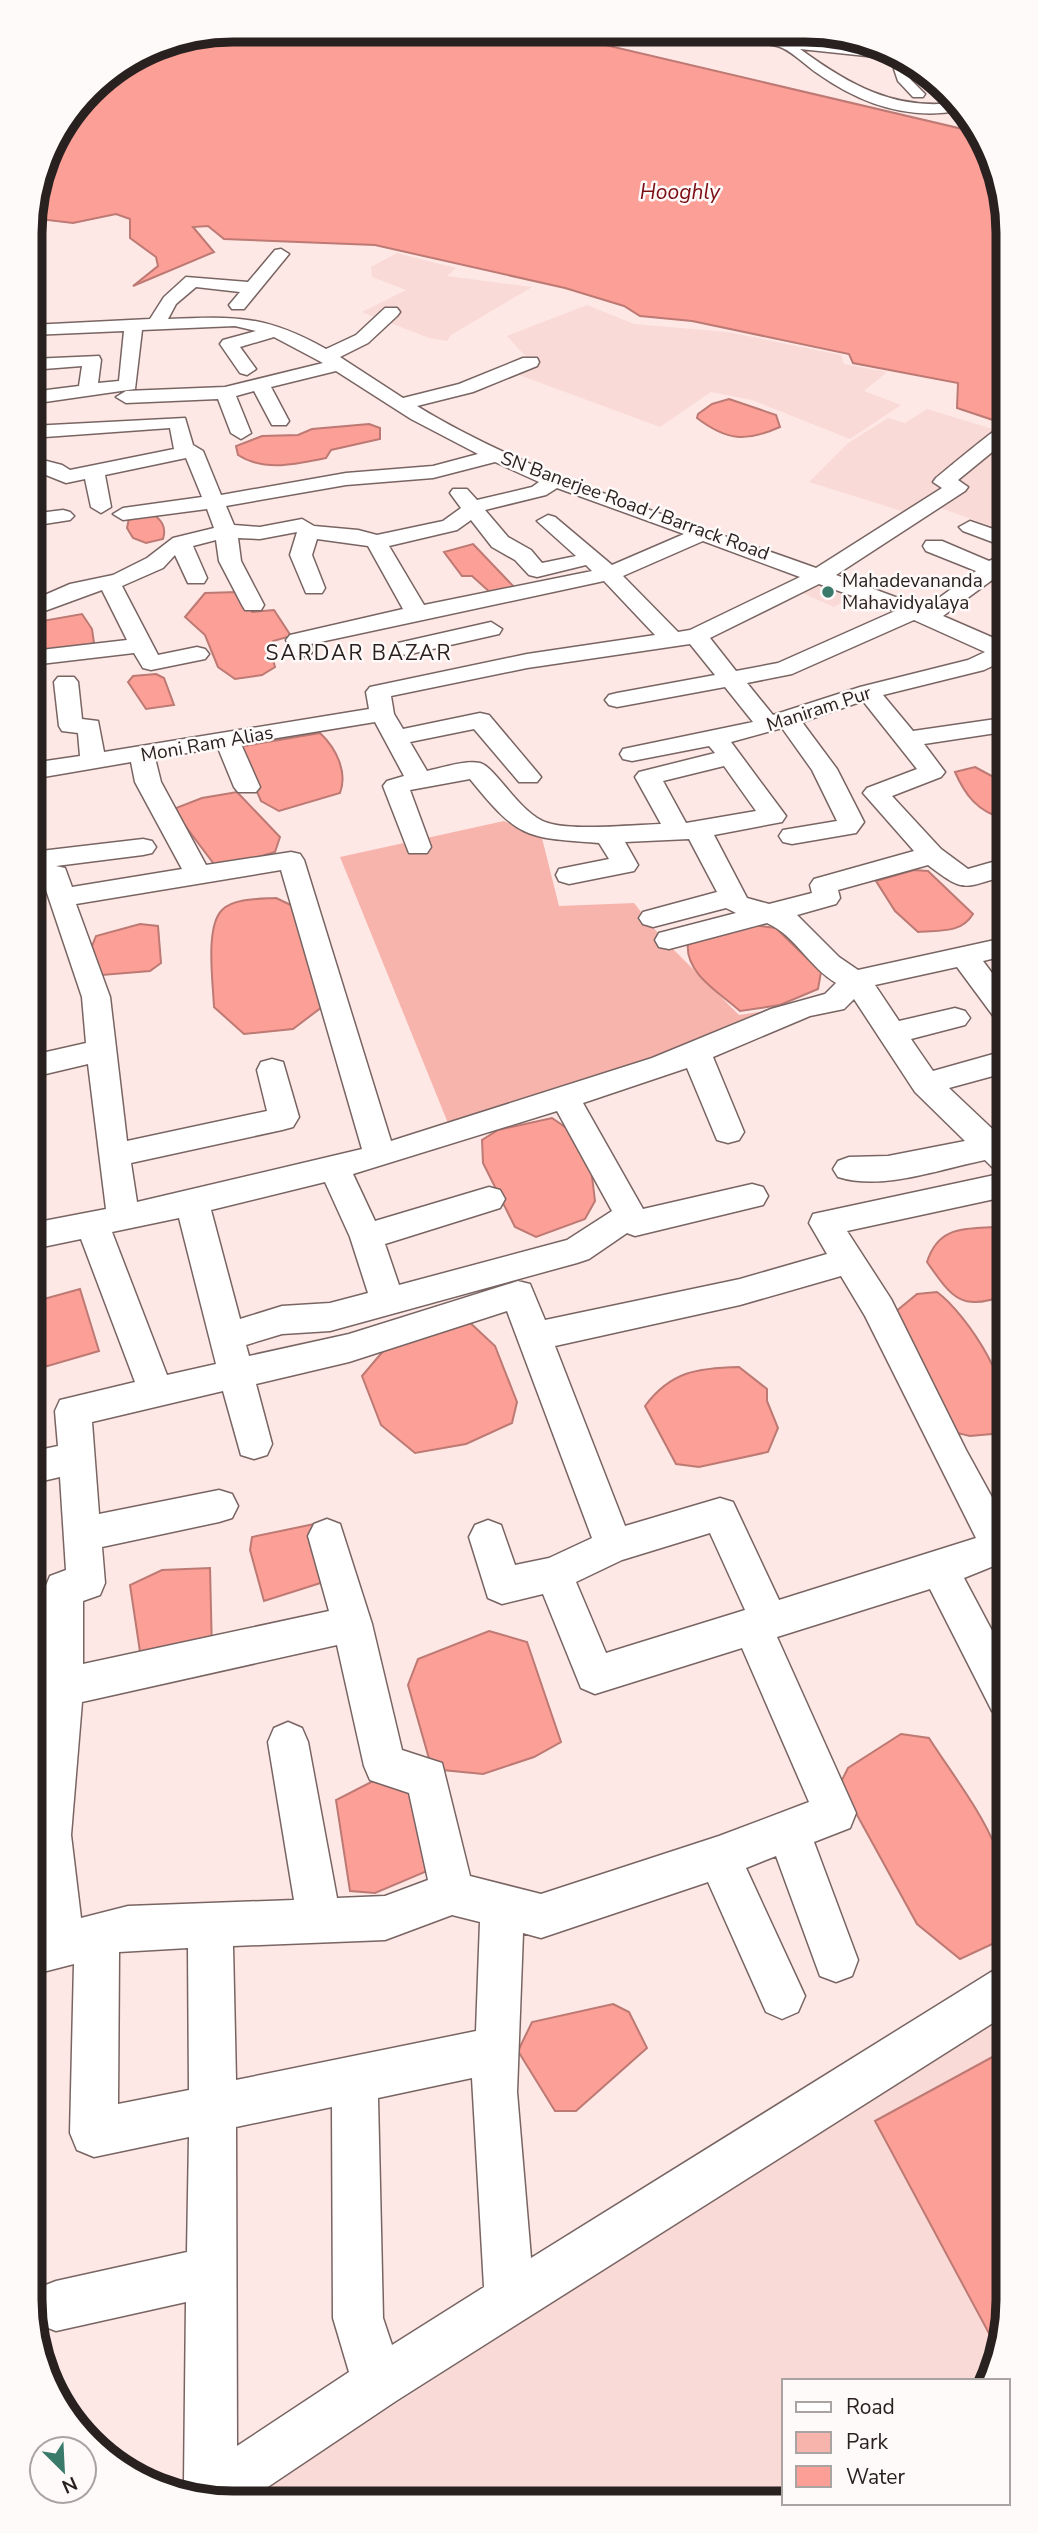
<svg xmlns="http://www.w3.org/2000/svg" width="1038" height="2533" viewBox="0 0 1038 2533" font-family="'Nunito Sans',sans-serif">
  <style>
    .built { fill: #f9dad7 }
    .green { fill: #f7b4ad }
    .water { fill: #fc9f96; stroke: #bd7973; stroke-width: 2 }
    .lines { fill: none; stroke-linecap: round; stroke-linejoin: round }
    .minor-casing { stroke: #786563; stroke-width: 3 }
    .minor { fill: #fff; fill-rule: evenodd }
    .poi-dot { fill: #397a6b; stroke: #fefaf9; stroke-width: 2.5 }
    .labels { text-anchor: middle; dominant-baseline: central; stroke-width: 5; stroke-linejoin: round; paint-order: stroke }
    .far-street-label { font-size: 19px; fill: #292120; stroke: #fefaf9 }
    .far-poi-label { font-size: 19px; fill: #292120; stroke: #fefaf9; text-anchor: start }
    .far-water-label { font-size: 21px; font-style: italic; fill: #7d0f14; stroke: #fefaf9 }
    .far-neighbourhood-label { font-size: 21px; letter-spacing: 2px; fill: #292120; stroke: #fefaf9 }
    .rim { fill: none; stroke: #292120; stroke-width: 9 }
  </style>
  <rect width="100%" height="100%" fill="#fee8e5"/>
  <path class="built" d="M397,253L456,268L447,276L532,287L451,335L447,341L429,338L362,312L406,290L372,277L371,267Z
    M587,305L634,324L728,332L841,355L844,364L887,372L864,391L901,405L850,439L752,400L711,392L660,427L511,372L528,359L507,336Z
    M927,409L999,431L949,487L908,513L809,482L848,443L888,418L905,423Z
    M1002,439V530L935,506L949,481Z
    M821,579L859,593L834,607L798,591Z
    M1007,2010L1008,2313L991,2381H784V2497L248,2499Z"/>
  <path class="green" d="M504,821L542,838L559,906L634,903L661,937L739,1015L759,1012L765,1018L663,1062L450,1128L340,857Z"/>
  <path class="water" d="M233,30L550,32L971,131L1001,181L1002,423L957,408L958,383L853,363L849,354L692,321L640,316L624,306L565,288L375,245L224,239L208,226L193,227L214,252L133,286L158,266L156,257L130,238V219L116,214L73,223L30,218L51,143L99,80L155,45Z
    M729,399L776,415L780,427C746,442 727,441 697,418L698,414L712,404Z
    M369,424L380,428V439L331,450L326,458C296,464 264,472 238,455L236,446L262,436L298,435L312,429Z
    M151,512C161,520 167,526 163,539L146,543L133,538L127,528L129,518Z
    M473,544L516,589L493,595L472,576H462L444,552Z
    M238,592L252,612L274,610L291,636L273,641L270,649L275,667L262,675L235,679L218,667L205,635L185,617L205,593Z
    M82,614L92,629L94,643L59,652L32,654L31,623Z
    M156,674L164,678L174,705L146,709L128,682L133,676Z
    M320,733C336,748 348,772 340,793L279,811L261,801L238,747Z
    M975,767L1003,782V818C978,812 965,795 955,772Z
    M237,792L280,837L275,852L232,865L214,864L180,819L176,808L202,798Z
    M914,870L928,871L973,914C961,934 939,930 918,932L895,911L876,881Z
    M276,898L293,906L322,1007L293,1029L244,1034L214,1007C213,982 205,927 222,910C234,898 260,899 276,898Z
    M140,924L158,926L161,963L150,971L102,975L90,951L96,936Z
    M753,925L776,928L821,972L818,989L780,1005L740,1011C719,992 684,973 688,942Z
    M552,1118L578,1136L591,1168L595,1201L585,1219L536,1237L515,1227L483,1163L482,1140L498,1130Z
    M994,1227L1005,1233V1295C961,1313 951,1296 927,1262C938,1227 962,1229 994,1227Z
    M80,1289L99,1351L34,1370L33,1302Z
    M937,1292C966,1313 1022,1396 1003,1433L970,1436L957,1433L894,1313L917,1294Z
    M465,1318L495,1346L517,1402L512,1423L466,1444L415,1453L381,1425L362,1376L396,1336Z
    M739,1367L767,1389V1401L778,1428L768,1452L699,1467L676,1464L645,1406C671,1371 698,1368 739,1367Z
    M319,1523L333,1579L264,1601L250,1550L252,1537Z
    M34,1550L39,1554L44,1631L34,1635Z
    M210,1568L212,1652L142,1665L130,1585L162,1570Z
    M489,1631L527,1642L561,1742L534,1757L483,1774L432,1769L408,1685L418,1659Z
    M901,1734L929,1738C965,1795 1030,1868 1001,1940L960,1959L917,1924L840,1784L848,1768Z
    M377,1779L415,1780L432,1869L375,1893L350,1891L336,1800Z
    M613,2004L629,2012L647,2048L576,2111H555L518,2051L532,2022Z
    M1007,2049L1008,2313L999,2352L875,2121Z"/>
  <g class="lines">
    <defs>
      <path id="minor" d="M684,33H738L879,51L895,59L800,49C848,84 893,110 953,103L958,111C906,120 859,103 817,73C805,65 790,49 777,46C733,35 688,40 643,44L636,40L643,36Z
        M905,63L916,69L909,71L911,80L925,94L923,97H913L898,81L894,69Z
        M281,249L289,254L244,309H232L229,305L240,292L196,287L176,304L168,319C236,316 265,315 326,349L356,335L385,308H397L400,312L397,316L368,343L340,357L403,398L459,384L523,358H537L539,362L537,366L473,392L417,406C534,478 687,521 816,568L942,488L933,482L936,478C947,469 996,428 1002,426V444L958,480L968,487L965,491L836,575L925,608L976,571L926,551L923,546L926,541H942L989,561L1003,555V572L943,616L1003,642V661L984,670L883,695L913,731L1003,718V732L924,744L945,772L941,777L892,796L941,849L968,869L1003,859L1004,876C961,889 964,892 928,865L838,890L840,898L836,904L797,915L839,957L858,970L1004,938V956L983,961L1004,989V1020L994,1017L957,967L875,985L899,1021L955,1008L965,1011L970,1018L965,1025L911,1039L933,1071L1004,1051V1073L949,1088L1003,1139L1004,1172L993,1168L985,1160C940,1169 882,1191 838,1177L833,1169L838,1161L849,1157L888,1156L965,1141L915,1092L854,999L844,1009L810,1016L713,1057L744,1132L739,1140L728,1143L717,1140L687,1068L583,1103L643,1209L752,1184L763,1187L768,1196L763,1205L635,1236L627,1233L589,1259L577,1263L330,1331L282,1334L246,1345L249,1356L349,1334L518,1281L530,1284L545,1320L740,1279L827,1254L809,1223L813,1214L1004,1173V1197L847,1231L891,1299L966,1450L1005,1521L1006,1561L964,1578L1006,1657V1716L992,1711L930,1589L777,1637L856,1813L850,1828L814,1842L858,1960L852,1976L836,1982L820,1976L776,1856L746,1868L805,1996L798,2012L782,2019L766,2012L708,1882L541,1938L523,1933L517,2092L531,2258L991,1972L1007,1966V2014L396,2401L250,2499H194L179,2492L184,2482L186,2302L56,2331L38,2324L36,2319L38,2288L56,2281L187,2252L189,2137L94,2157L77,2150L70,2133L74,1964L35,1974V1930L38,1929C27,1816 43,1701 45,1588L50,1576L66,1570L60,1477L34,1483V1451L58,1446L55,1411L60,1400L135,1382L81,1239L33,1249V1223L106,1209L88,1064L33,1077V1055L86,1043L82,997L44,884L32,885V852L143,839L152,841L156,847L152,853L143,855L56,866L65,868L72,887L182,869L135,782L131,762L32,779V763L80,756L78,733L62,731L59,726L54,682L58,677H74L78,682L82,719L98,721L104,752L369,709L366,692L370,687L527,654L655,635L604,581L311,644L313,651L309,656H293L286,640L290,635L403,609L368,546L317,539L312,555L325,588L322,593H306L290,555L297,532L260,539L238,538L241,561L264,605L261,610H245L242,605L219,561L216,540L193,546L207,578L204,583H188L175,555L163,568L122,586L158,655L197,647L205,649L209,654L205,659L151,670L143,668L134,653L32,665V651L127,640L102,590L31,616V601L70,584L113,575L147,558L173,538L214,528L207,509L123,520L113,514L123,508L202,497L186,458L105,475L111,507L101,513L91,507L85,479L66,483L31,469V457L62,465L70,470L174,449L170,428L31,438V426L185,418L193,445L203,451L221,495L346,473L433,466L478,454L411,419L336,371L271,387L289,421L286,425H272L254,391L236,396L251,433L241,439L231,433L218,399L126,403L116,397L126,391L225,387L323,363L274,337L240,347L256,369L247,375L240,373L220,344L223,340L256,331L235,326L142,330L135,389L31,404V392L79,386L82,366L31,370V359L99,356L101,360L98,383L119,381L124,331L31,335V325L150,319L164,297L186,277L248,282L275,250ZM495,462L539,482L532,487L477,500L467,489H453L450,493L461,508L443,521L377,535L358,530L314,526L302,519L260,527L234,525L226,506L346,485L433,478ZM557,488L684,534L612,565L555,517L548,515L537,521L576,556L542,563L531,550L508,537L485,510L546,495ZM471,520L492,547L515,560L529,575L537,577L586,565L592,571L424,605L389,546L457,530ZM703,541L800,577L690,630L678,632L623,576ZM819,584L895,611L778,663L736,671L710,638ZM914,620L985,652L968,660L860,687L773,715L747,683L792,674ZM690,644L715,675L617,693L609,695L605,700L609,705L617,707L725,687L753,722L623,749L620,754L623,759L632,761L709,746L715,753L639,772L635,777L661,824C633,825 573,831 548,823C520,815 496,767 480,763C464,760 442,768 427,771L410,742L474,729L519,782H537L541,777L537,772L489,715L480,713L403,729L394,714L391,696L527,668ZM863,701L917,769L867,788L863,793L914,851L814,879L810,885L812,893L769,904L747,898L714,835L782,822L786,816L731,742L782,728L812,770L837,821L783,830L779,836L783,842L792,844L856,833L864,822L837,769L802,722ZM375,722L404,776L387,781L383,786L409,853H427L431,847L410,790L470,779C518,838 524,838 599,843L609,859L559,869L556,875L559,881L569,884L634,871L638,865L625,842L689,839L717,892L643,912L639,918L643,924L653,927L726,908L736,913L659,933L655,940L659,947L669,949L767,923C796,936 809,967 836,983L825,994L771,1009L652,1058L391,1141L304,860L300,854L291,852L206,865L161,782L155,758L218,748L234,787L238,792H256L260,787L241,744ZM724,766L756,811L686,823L663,781ZM281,870L362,1149L137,1202L131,1163L282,1130L293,1127L299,1117L283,1062L272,1059L261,1062L257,1070L267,1111L127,1141L110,997L76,904ZM557,1111L612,1211L567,1240L399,1285L385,1244L500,1208L505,1199L500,1190L489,1187L375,1221L353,1174ZM325,1182L350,1237L368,1293L330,1303L282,1306L240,1319L211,1210ZM179,1218L216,1364L167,1375L112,1232ZM841,1276L865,1316L976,1538L779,1600L733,1502L720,1498L625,1526L555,1346L740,1305ZM507,1311L592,1538L549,1558L515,1565L501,1525L488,1520L475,1525L469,1537L488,1598L502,1604L543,1594L581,1688L595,1694L742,1648L809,1802L719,1836L541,1894L470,1876L442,1763L402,1750L372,1624L340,1524L327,1519L314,1524L308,1536L329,1611L83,1664V1601L100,1595L105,1583L102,1547L219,1522L232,1518L238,1506L232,1494L219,1490L99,1514L92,1422L223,1391L241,1455L254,1459L267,1455L272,1444L256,1384L349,1362ZM710,1533L745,1610L606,1653L576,1582L622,1560ZM337,1645L364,1766L370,1780L409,1793L428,1880L385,1896L337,1898L308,1742L302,1728L288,1722L274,1728L268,1742L294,1900L128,1906L81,1918L71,1835L82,1702ZM452,1915L480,1922L476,2031L236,2080L233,1946L385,1940ZM188,1948L189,2090L118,2104L119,1952ZM472,2078L484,2287L392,2345L383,2318L378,2098ZM332,2107L333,2318L349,2372L237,2446L236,2127Z
        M30,284L39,285L42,289L39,293L30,294Z
        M63,510L70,512L74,516L70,520L31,526V514Z
        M970,521L1002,532L1003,546L963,531L959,527Z
        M491,622L502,629L499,634L406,655L398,653L394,648L398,643Z"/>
    </defs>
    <use href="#minor" class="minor-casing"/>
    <use href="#minor" class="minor"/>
  </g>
  <circle class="poi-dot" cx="828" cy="592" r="7"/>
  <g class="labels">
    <g class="far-street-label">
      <text transform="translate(635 506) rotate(20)">SN Banerjee Road / Barrack Road</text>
      <text transform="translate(819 709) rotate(-18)">Maniram Pur</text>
      <text transform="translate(207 744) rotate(-10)">Moni Ram Alias</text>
    </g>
    <g class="far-poi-label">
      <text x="842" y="581">Mahadevananda<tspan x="842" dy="22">Mahavidyalaya</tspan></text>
    </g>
    <g class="far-water-label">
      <text x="680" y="192">Hooghly</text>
    </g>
    <g class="far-neighbourhood-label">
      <text x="359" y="653">SARDAR BAZAR</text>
    </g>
  </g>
  <path d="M0 0H1038V2533H0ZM233 42H805A191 191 0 0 1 996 233V2300A191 191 0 0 1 805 2491H233A191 191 0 0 1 42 2300V233A191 191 0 0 1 233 42Z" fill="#fefaf9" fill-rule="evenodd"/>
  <path class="rim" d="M233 42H805A191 191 0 0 1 996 233V2300A191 191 0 0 1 805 2491H233A191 191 0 0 1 42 2300V233A191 191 0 0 1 233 42Z"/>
  <rect x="782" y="2379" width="228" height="126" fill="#fefaf9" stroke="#a9a3a2" stroke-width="2"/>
  <rect x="796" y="2402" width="35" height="10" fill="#ffffff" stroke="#a9a3a2" stroke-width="2"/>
  <text x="846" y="2414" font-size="21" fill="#292120">Road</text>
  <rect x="796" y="2432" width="35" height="21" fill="#f7b4ad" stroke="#a9a3a2" stroke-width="2"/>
  <text x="846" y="2449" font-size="21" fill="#292120">Park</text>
  <rect x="796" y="2466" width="35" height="21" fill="#fc9f96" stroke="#a9a3a2" stroke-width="2"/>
  <text x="846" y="2484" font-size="21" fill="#292120">Water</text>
  <g transform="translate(63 2470) rotate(156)"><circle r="33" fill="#fefaf9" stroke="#a9a3a2" stroke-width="2"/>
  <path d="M0-5L12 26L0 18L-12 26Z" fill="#397a6b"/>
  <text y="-10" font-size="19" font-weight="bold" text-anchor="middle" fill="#292120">N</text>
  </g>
</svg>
